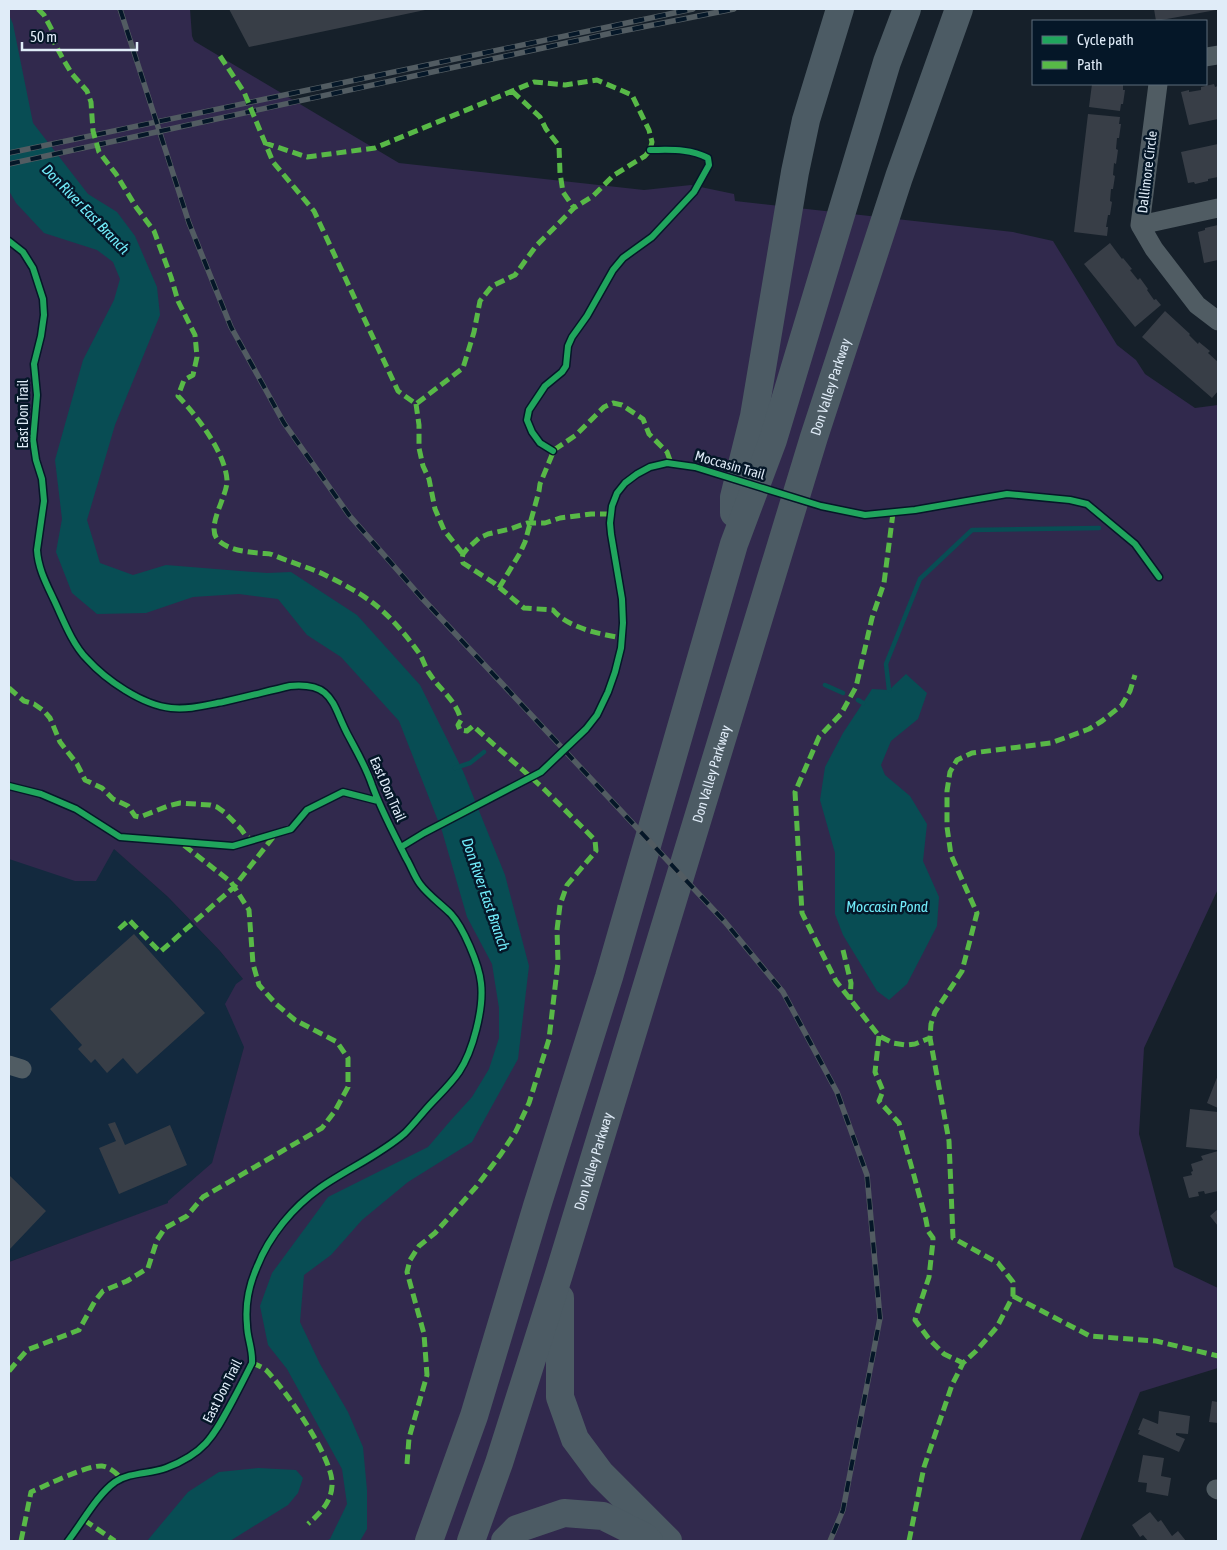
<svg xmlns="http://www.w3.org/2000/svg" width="1227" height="1550" viewBox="0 0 1227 1550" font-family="'Asap Condensed',sans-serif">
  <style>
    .built { fill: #13293e }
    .green { fill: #31294d }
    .water { fill: #084d54 }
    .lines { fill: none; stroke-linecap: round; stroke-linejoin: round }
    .stream { stroke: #084d54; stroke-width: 4.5 }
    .building { fill: #383e47 }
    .street { stroke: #505c63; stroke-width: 19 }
    .highway { stroke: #4c5b64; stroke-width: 28 }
    .rail-casing { stroke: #525c62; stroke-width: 5.5 }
    .rail { stroke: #051728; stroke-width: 4; stroke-dasharray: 11; stroke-linecap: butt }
    .quiet { stroke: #58b947; stroke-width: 5; stroke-dasharray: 10 5; stroke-linecap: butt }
    .cycleway-casing { stroke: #051728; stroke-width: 9 }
    .cycleway { stroke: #20a55d; stroke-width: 6 }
    .labels { text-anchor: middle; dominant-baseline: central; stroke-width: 5; stroke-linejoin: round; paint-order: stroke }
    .street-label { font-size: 14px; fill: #e0ecf8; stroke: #051728 }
    .water-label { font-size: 15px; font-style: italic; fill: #72edfb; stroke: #051728 }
  </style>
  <rect width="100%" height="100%" fill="#16202a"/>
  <path class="built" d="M9,814L110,845L168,897L220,951L258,997L205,1190L9,1262Z"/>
  <path class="green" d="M9,9H190L192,36L194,41L399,163L644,190L691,185L734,194L735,201L1013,232L1053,241L1117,345L1136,360L1145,374L1195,408L1218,405V889L1144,1048L1139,1134L1174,1267L1218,1288V1368L1140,1392L1080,1541H9V1262L168,1203V1201L212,1163L244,1047L225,1004L236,984L243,979L220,951L168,897L114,849L96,881H75L9,859Z"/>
  <path class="water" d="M9,15L13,24L33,123L88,194L117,212L135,236L157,287L160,315L115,425L87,520L100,563L133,575L166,565L267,573L291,572L357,615L420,685L463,771L505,875L529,966L518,1059L472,1142L408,1182L362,1220L331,1255L304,1275L300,1322L320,1364L348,1412L363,1447L367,1490V1529L360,1541H326L330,1539L347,1504L342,1469L287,1369L268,1345L260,1306L272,1273L328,1197L428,1147L451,1120L472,1097L489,1069L499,1038V1008L492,964L467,917L442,831L399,721L341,657L307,635L278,599L239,594L193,597L146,613L97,614L72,593L56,552L62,519L55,460L83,360L114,300L120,279L113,262L97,250L44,233L16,203L9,191Z
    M906,674L927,693L918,719L891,741L881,765L885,775L910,796L927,824L923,861L939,897L937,926L907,984L889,1000L877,991L843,935L835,914V853L820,800L825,767L843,733L872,689L889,690Z
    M258,1468L296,1470L303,1478L298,1493L288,1505L230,1541H147L188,1492L219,1472Z"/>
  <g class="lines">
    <path class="stream" d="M825,685L843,693
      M889,690L886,664L920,579L972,530L1099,528
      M858,700L863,703
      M455,768L470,763L484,752"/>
  </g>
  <path class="building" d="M229,9H425V10L249,47Z
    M1154,9H1216V10L1156,21Z
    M1092,84H1123V90H1125L1123,104H1121L1120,111L1089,107Z
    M1214,84L1215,87L1218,86V119L1189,125L1181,92L1189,90V92L1201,90V87Z
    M1088,114L1120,117L1119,124H1121L1119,138H1117L1116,149L1118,150L1116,164L1114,163L1113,175L1115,176L1113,189H1111L1110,201L1112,202L1110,215H1108L1106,227H1108L1107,236L1074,232Z
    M1218,144V177L1208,179V181L1195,184L1194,182L1188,183L1181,152Z
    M1218,225V260L1204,263L1198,232L1205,230V228Z
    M1110,243L1122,259L1123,258L1132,269L1130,270L1138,280L1140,278L1148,289L1147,290L1154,300L1156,299L1161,305L1135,327L1084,264Z
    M1165,311L1190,334L1189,335L1198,344L1199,342L1210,351L1208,353L1218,362V391L1212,398L1142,337Z
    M134,934L205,1013L137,1074L123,1058L107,1073L95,1059L91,1063L78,1049L82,1045L50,1009Z
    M1218,1075V1108L1207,1103Z
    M1190,1109L1218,1112L1217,1150L1186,1147Z
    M115,1122L125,1145L170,1125L187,1165L119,1194L99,1148L116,1141L108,1124Z
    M1218,1151V1191L1205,1194L1204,1191L1198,1192L1199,1196L1189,1198L1183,1177L1192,1175L1191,1172L1193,1171L1191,1164L1203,1160L1201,1156Z
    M9,1175L46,1211L9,1250Z
    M1218,1209V1226L1210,1216Z
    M1212,1401L1218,1402V1423L1209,1422Z
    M1159,1411L1190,1416L1188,1434L1176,1433V1435L1185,1439L1179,1452L1138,1434L1140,1430H1138L1143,1418L1158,1424Z
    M1143,1455L1164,1458L1161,1476L1171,1478L1168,1496L1146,1492L1147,1483L1138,1482Z
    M1150,1512L1158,1522L1161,1520L1172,1536L1178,1531L1186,1541H1148L1143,1535L1140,1537L1132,1525Z"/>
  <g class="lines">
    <path class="street" d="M1206,57L1218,55
      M1158,84L1140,225L1154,249L1197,305L1218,321
      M1140,225L1218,208
      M9,1065L22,1069
      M1216,1489L1218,1490"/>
    <g class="highway">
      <path d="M734,513V497L754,416L795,172L806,120L840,9"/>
      <path d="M560,1298V1397L575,1439L601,1474L668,1541"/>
      <path d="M429,1541L474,1416L537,1206L609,977L734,544L773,440L887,62L907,9"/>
      <path id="s1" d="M471,1541L499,1463L559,1274L814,437L899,177L959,9"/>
      <path d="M505,1541L517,1529L564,1513L603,1516L645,1537L649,1541"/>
    </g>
    <defs>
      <path id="rail" d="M120,9L189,223L231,327L284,423L349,515L421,597L725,922L783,992L837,1092L867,1175L880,1318L843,1510L830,1541
        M9,153L693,9
        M9,164L612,33L734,9"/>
    </defs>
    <use href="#rail" class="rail-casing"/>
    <use href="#rail" class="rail"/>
    <path class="quiet" d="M38,9L44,15L52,30L55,44L63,59L72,74L87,91L91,102L93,131L99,152L116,174L136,207L154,231L171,277L178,301L195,335L197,357L193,375L184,380L178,396C197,416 225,452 227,480C228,496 204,528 219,541C229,550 246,552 259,553C264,554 269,553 273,555C290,562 307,567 323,574C338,581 360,593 373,603C390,616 406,635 419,653C423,659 425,667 429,673C440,690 456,700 461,720L458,725L460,730L467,731L473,726L543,788L595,840L596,851L567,885L560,905L557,930L558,962L549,1039L529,1103L516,1131L501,1154L476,1187L435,1233L419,1246L410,1260L407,1272L424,1334L427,1375L409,1438L407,1464
      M220,56L244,92L273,162L314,211L398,391L416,404L463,368L474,332L480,301L492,286L515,275L536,246L574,208L593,196L614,175L645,156L650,150L652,142L649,130L632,95L597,80L565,85L534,82L375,148L307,157L265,143
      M512,91L540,117L546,129L559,146L560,173L563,192L574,208
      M416,404L419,425V448L423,466L429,479L435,509L444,530L463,554
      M893,513L884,583L872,618L856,687L841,714L819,737L795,792L802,913L836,981L879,1036L893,1043L906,1045L915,1044L930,1038
      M610,514H591L560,518L545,523H527L510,529L488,534L479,538L467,549L463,554L462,559L463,563L494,583L524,608L553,610C568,628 600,634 622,638
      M499,588L520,553L525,542L539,491L540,484L554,450L576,435L604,407L613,403L622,405L643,419L649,434L667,452L671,463
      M9,688L24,701L34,704L44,711L50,718L60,742L77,764L85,780L102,788L113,799L128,806L135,816L140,817L168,806L180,803L210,805L217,807L224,812L241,829L246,836L252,840
      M119,929L129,920L160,952L234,887L274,836
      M843,950L851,983L850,1000
      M879,1036L875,1072L883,1091L879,1101L899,1123L913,1172L926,1220L928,1231L933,1238V1241L929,1277L918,1310L915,1320L929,1339L944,1354L963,1363
      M1013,1296L1090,1336L1156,1341L1218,1356
      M252,1363C257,1365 262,1367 266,1370C285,1389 335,1460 332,1486C331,1503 319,1514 308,1524
      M9,1371L27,1350L79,1330L95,1301L103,1291L127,1281L148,1268L157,1240L165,1228L187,1216L203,1197L322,1128L335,1111L348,1087V1058L337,1042L295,1020L276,1004L259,985L253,964L249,910L231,882L181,843
      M84,1520L115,1541
      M21,1541L31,1492C47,1485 87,1465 102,1466C110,1467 116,1473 121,1478
      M909,1541L924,1467L952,1385L963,1363L976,1351L997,1327L1013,1296V1282L998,1263L953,1238L949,1141L930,1038L931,1024L935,1012L962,971L977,913L951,855L947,827V791L950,772L957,760L972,753L1051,743L1089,729L1102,721L1122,705L1130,691L1135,675"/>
    <defs>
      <path id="cycleway" d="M9,241L23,252L33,268L43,299L44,315L41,336L34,364L37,395L33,440L36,460L42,479L44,501L37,550C38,568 46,583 54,600C63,619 72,644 87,659C106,680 142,705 171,708C189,710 206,705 223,702C246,697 268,691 290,686C334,682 332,705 348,735C357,752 366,767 372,785C381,810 394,834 406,858C411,866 414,876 420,884C428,895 441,904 451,914C463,927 479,964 481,983C484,1008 473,1051 459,1072C450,1085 438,1096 428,1107C420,1116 413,1125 405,1133C380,1155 347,1169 320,1188C293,1207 269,1236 257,1267C249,1285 245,1305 247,1325C247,1338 253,1349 252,1363C246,1375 240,1387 233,1400C214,1435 206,1453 166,1468C150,1474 130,1472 115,1482C97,1495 82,1523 68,1541
        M553,451L540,443L532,432L527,420L529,410L545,386L562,372L566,366L568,346L572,337L587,316L613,270L623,258L652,237L694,192L709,165L708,158C689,148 670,150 650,150
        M9,786L41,794L76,809L120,837L233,846L291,829L307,810L343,792L378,801
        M401,847L424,833L541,772L586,729L597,715L608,692L615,672L621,648L623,623L622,599L611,534L610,523L612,506L617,493L625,483L637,474L650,467L667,463L695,467L821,506L865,515L915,510L1007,494L1070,500L1087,504L1135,544L1159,577"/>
    </defs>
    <use href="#cycleway" class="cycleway-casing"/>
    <use href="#cycleway" class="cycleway"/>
  </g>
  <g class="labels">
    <g class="street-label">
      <text transform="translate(1147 172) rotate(-83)">Dallimore Circle</text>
      <text stroke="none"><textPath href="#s1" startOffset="1209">Don Valley Parkway</textPath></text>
      <text transform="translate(23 414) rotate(-90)">East Don Trail</text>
      <text transform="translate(730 465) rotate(16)">Moccasin Trail</text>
      <text stroke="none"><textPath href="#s1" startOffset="804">Don Valley Parkway</textPath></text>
      <text transform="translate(388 789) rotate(66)">East Don Trail</text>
      <text stroke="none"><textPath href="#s1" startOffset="399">Don Valley Parkway</textPath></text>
      <text transform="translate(222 1391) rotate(-63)">East Don Trail</text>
    </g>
    <g class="water-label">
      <text transform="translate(86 209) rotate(46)">Don River East Branch</text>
      <text transform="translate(486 894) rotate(71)">Don River East Branch</text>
      <text x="887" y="906">Moccasin Pond</text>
    </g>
  </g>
  <rect width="1227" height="1550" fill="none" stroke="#e0ecf8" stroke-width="20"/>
  <rect x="1032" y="20" width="175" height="65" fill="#051728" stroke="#5d6c7b"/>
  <rect x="1042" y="36" width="25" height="8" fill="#20a55d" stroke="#5d6c7b"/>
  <text x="1077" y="45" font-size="15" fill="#e0ecf8">Cycle path</text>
  <rect x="1042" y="61" width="25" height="8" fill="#58b947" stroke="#5d6c7b"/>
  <text x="1077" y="70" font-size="15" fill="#e0ecf8">Path</text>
  <path d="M22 42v8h115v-8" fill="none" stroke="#e0ecf8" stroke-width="2.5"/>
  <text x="30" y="42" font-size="15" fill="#e0ecf8" stroke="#051728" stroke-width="4" paint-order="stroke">50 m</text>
</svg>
